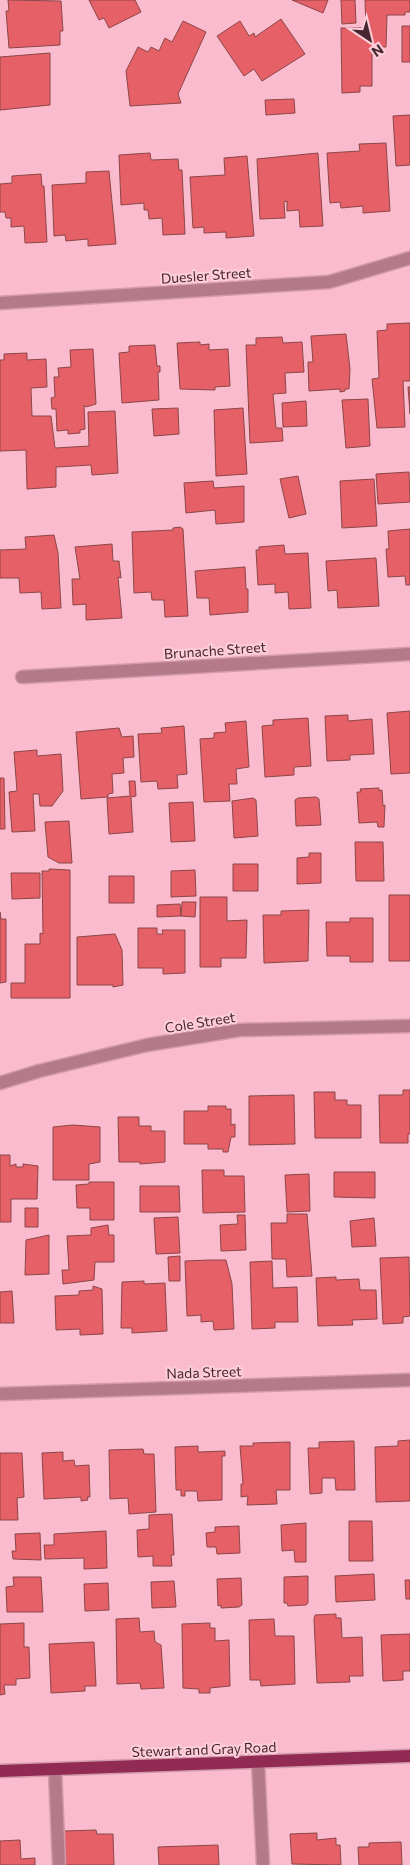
<svg xmlns="http://www.w3.org/2000/svg" width="410" height="1865" viewBox="0 0 410 1865" font-family="Commissioner,sans-serif">
  <style>
    .building { fill: #e56067; stroke: #8c4648 }
    .lines { fill: none; stroke-linecap: round; stroke-linejoin: round }
    .minor-casing { stroke: #d29aab; stroke-width: 15 }
    .major-casing { stroke: #d29aab; stroke-width: 15 }
    .minor { stroke: #b47a8c; stroke-width: 12 }
    .major { stroke: #912b54; stroke-width: 12 }
    .labels { text-anchor: middle; dominant-baseline: central; stroke-width: 4; stroke-linejoin: round; paint-order: stroke }
    .street-label { font-size: 14px; fill: #462731; stroke: #fecedb }
  </style>
  <rect width="100%" height="100%" fill="#fabbce"/>
  <path class="building" d="M8,0L61,1L63,31H60V45L9,48L6,11H9Z
    M89,0H135L141,12L109,28L104,18L99,20Z
    M292,0H328L323,13Z
    M341,0H355L356,23L342,24Z
    M365,0H410V12H405V15H387L386,47H372V86H360V92L342,93L341,28H366Z
    M281,19L305,54L262,81L254,69L244,76L217,36L240,21L249,36L254,33L255,37Z
    M183,21L206,32L178,94L181,103L130,106L126,71L138,47L148,52L151,47L159,51L165,38L172,42Z
    M402,26H410V62H402Z
    M50,53V105L0,110V57Z
    M294,99L295,113L266,115L265,100Z
    M410,115V165L396,166L393,116Z
    M386,143L390,211L363,213V206L341,208L340,202L330,203L327,153L360,151L359,144Z
    M150,153L151,160L178,159L179,170H182L185,234L163,235L162,218L149,219L148,210H144V203L121,205L119,155Z
    M318,153L323,226L300,227L299,210L287,211V201L284,202L285,218L260,219L257,159Z
    M247,156L254,236L226,238V232L204,233V227L193,228L190,177L225,175L224,158Z
    M109,171L116,244L88,246V239L66,241L65,235L54,236L52,185L86,183V172Z
    M41,174L42,186H44L47,242L25,243L24,226L11,227V218H6L5,212H0V184L12,183V176Z
    M410,323V381H403L405,427L377,428L372,379L379,378L377,331L387,330V324Z
    M346,334L350,369L349,389H345V391L340,392V389L309,391L308,362H313L311,336Z
    M282,337L283,343L302,342L304,372L285,373L286,393L273,394L276,428H282L283,441L250,443L246,345H256V338Z
    M200,342V345L209,344V350L228,349L230,386L215,387V390L180,389L177,343Z
    M155,345L157,366H160V372H158L159,400L122,403L119,353L129,352V346Z
    M93,349L96,404L86,407L84,405L85,429L80,430V433L68,434V430L57,431L56,409H52L51,398L55,397L54,377H59L58,368L71,367L70,350Z
    M27,353V360L46,359L47,387L31,388L32,416H51L55,448L89,446L88,412L115,411L118,473L92,475L91,465L56,467V487L27,489L26,450L0,451V360H4V354Z
    M408,387H410V414Z
    M368,399L370,446L346,448L342,400Z
    M306,401L307,426L283,427L282,403Z
    M178,408L179,434L154,436L152,409Z
    M243,408L247,474L216,476L214,410Z
    M409,472L410,502L378,504L376,474Z
    M298,476L306,514L289,518L280,479Z
    M374,479L377,526L342,528L340,481Z
    M213,481L214,488L244,486V522L216,524L215,510L186,513L184,483Z
    M180,527L183,529L188,616L165,617L164,600H152L151,592L134,593L132,532L173,530V528Z
    M410,529V585H406L405,576L388,577L386,549H389L388,531Z
    M54,535L58,553L61,608L42,609L41,592L20,593L19,578H0V550L26,549L25,537Z
    M112,544L113,561H119L121,578L118,577L122,618L86,620V604L73,605L72,579H80L75,547Z
    M284,545L285,554L308,553L311,608L289,609L288,592L275,593V584L258,585L256,550H259V547Z
    M376,558L379,606L338,608L337,590L328,591L326,561Z
    M245,567L246,589H248V612L210,615L209,598H197L195,571Z
    M410,711V773L391,774L387,713Z
    M348,715V721L372,719L374,754L350,755V760L327,761L325,716Z
    M308,718L311,766L294,767V775L265,777L262,726L273,725V720Z
    M246,721L249,767L236,769L237,784H229L230,801L204,802L200,739L214,738V733L226,732L225,723Z
    M184,726L187,774L177,775L178,788L158,789L157,781L141,782L138,734L162,733L161,728Z
    M119,728L122,737L133,736L134,757L123,758L124,773L112,774L113,793L108,794V797L81,799L76,732Z
    M37,750V756L61,754L63,791L52,806H40L39,794H33L35,831L12,832L9,792L17,791L14,752Z
    M0,778H4L5,829H0Z
    M129,781H135L136,796L131,797L133,832L109,834L107,798L130,796Z
    M379,788V791L382,790L383,806L385,805L384,827H378L377,822L359,823L357,792H361L360,789Z
    M316,797L319,799L321,825L296,826L295,800L298,798Z
    M253,798L256,800L258,836L234,838L232,801Z
    M193,802L195,841L171,842L169,803Z
    M69,821L72,863H59L48,857L45,822Z
    M355,842H383L384,881H356Z
    M309,853H321V883L297,884V858L309,857Z
    M233,864H258V891H233Z
    M49,869L70,870V998H11V983H25V944H40V933L43,934L42,871H49Z
    M195,870L196,896L171,897V871Z
    M11,873H40V898L12,899Z
    M109,876H134V903H109Z
    M389,895H410V961H389Z
    M200,897H227V921L247,920L246,958H221V967H200Z
    M182,902H196L195,917L181,916Z
    M180,904L181,916L157,917V905Z
    M309,910L308,961L264,963L263,915H281V911Z
    M0,912L1,919H6V982L0,983Z
    M350,918H373V962H350V956H327L326,922H350Z
    M138,928H157V934H163L162,930H185V973L163,974V968H138Z
    M115,934L122,950L123,985L113,987V985H77V937Z
    M403,1090H410V1134H408V1143H380L379,1095H403Z
    M314,1092H335V1100H347V1105H361V1138H315Z
    M294,1095L295,1144L249,1145V1096Z
    M208,1106H226V1109H231V1125L235,1124V1137H231L228,1152H223V1149H208V1144H184V1111H208Z
    M118,1117H139V1126H151V1131H165V1162L140,1164V1162H119Z
    M73,1125L100,1127V1162L89,1164V1180H53V1127Z
    M0,1155H10V1166L16,1164V1167H23V1164L38,1166L37,1199H11V1222H0Z
    M202,1170H224V1176H244L245,1212L203,1213Z
    M334,1172H375V1198L334,1197Z
    M309,1174L310,1211L287,1212L285,1175Z
    M89,1182H114V1220H90V1208H77L76,1185L89,1184Z
    M140,1186H179L180,1212H140Z
    M25,1208H38V1227H25Z
    M287,1214H307L312,1276L287,1277L286,1259H272L271,1223H287Z
    M237,1215H245L246,1250L221,1251L220,1225L238,1224Z
    M178,1217L180,1253L156,1254L154,1218Z
    M374,1218L376,1246L352,1247L350,1221Z
    M108,1225L109,1235H114V1262H95L94,1280L63,1284L62,1270H69L67,1236L91,1235V1228Z
    M49,1235V1274L25,1275L26,1240Z
    M180,1256V1281H169L168,1257Z
    M409,1257L410,1316L403,1317V1323L383,1324L380,1258Z
    M209,1260H226L232,1284L234,1329L214,1330L213,1321L201,1322V1315L187,1316L185,1261Z
    M272,1261L273,1288L297,1287L298,1322H275V1328L252,1329L250,1262Z
    M336,1277V1280L359,1279L360,1290H376L377,1319L352,1320L353,1325L318,1326L316,1278Z
    M144,1281V1284L165,1283L167,1331L132,1333V1328H121L122,1282Z
    M93,1286L102,1289L103,1334L80,1335V1329L56,1330L55,1296L79,1295V1291L93,1290Z
    M12,1291L14,1323H0V1292Z
    M410,1440V1501L376,1502L375,1447L398,1446V1441Z
    M354,1441L355,1490H336L335,1478H322V1493L310,1494L308,1448H319V1442Z
    M290,1442V1490H276L277,1504L247,1505L248,1496L241,1497V1484H243L240,1446H253V1443Z
    M198,1446V1452L225,1451V1456H222V1500L198,1501L197,1491H185V1496H181V1490H176L175,1447Z
    M143,1449L144,1454H154L156,1512L129,1514L128,1498L110,1499L109,1450Z
    M63,1452V1461L74,1460L75,1466L89,1465L90,1497H87L88,1500L81,1501V1497L44,1499L42,1453Z
    M0,1453H22L24,1497L17,1498L18,1520H0Z
    M172,1514L174,1555H171L172,1566H153V1556L138,1557L137,1530L149,1529V1515Z
    M349,1521H372L373,1561H349Z
    M306,1523V1562H295L294,1550L282,1551L281,1525Z
    M239,1526L240,1553L217,1554L216,1547H207L206,1533L215,1532V1527Z
    M106,1531L107,1568L84,1569V1558L45,1559L44,1545H54V1534Z
    M40,1533L41,1560L13,1559L12,1551H16L15,1534Z
    M374,1574L375,1600L336,1602L335,1576Z
    M308,1576V1603L306,1605L288,1606L287,1603H284V1577Z
    M13,1577H41L43,1612H7L6,1587L14,1586Z
    M241,1578L242,1605L239,1607L221,1608V1605L218,1606L217,1579Z
    M405,1580H410V1599H406Z
    M174,1581L176,1607L152,1608L151,1582Z
    M108,1583L109,1610L85,1611L84,1584Z
    M336,1614V1618H341L342,1638L362,1637L363,1676H349L350,1682L317,1683L314,1619L315,1615Z
    M139,1618L140,1632L154,1631L155,1642L161,1645L164,1688L141,1689L140,1683L117,1684L116,1619Z
    M274,1619L275,1636H294L295,1684L261,1686L260,1680H250L249,1620Z
    M24,1623V1647H29L30,1678L16,1679V1685H4L5,1694L0,1695V1624Z
    M210,1623V1628H215V1641L229,1640L230,1686L210,1688V1693H199V1689L183,1688L182,1624Z
    M410,1634V1671H403V1680L383,1681L381,1635Z
    M94,1642L96,1686H85V1691L51,1693L49,1644Z
    M96,1830L97,1834H113L114,1865H66L64,1831Z
    M317,1833V1840L336,1838V1845H340L341,1865L292,1864L290,1834Z
    M20,1840L21,1859L35,1858V1865H0V1841Z
    M401,1842L402,1865H359L358,1847H369V1843Z
    M218,1845L219,1865H159L158,1847Z"/>
  <g class="lines">
    <defs>
      <path id="minor" d="M0,303L329,282L410,258
        M22,677L410,654
        M0,1083L39,1071L147,1045L240,1030L410,1026
        M0,1394L410,1380
        M258,1762L263,1865
        M55,1770L59,1865"/>
      <path id="major" d="M0,1771L410,1756"/>
    </defs>
    <use href="#minor" class="minor-casing"/>
    <use href="#major" class="major-casing"/>
    <use href="#minor" class="minor"/>
    <use href="#major" class="major"/>
  </g>
  <g class="labels">
    <g class="street-label">
      <text transform="translate(206 275) rotate(-4)">Duesler Street</text>
      <text transform="translate(215 650) rotate(-4)">Brunache Street</text>
      <text transform="translate(200 1022) rotate(-9)">Cole Street</text>
      <text transform="translate(204 1372) rotate(-2)">Nada Street</text>
      <text transform="translate(204 1749) rotate(-2)">Stewart and Gray Road</text>
    </g>
  </g>
  <g transform="translate(370 40) rotate(145)" stroke="#fecedb" stroke-width="4" paint-order="stroke">
  <path d="M0-4L9 19L0 12L-9 19Z" fill="#462731"/>
  <text y="-8" font-size="14" font-weight="bold" text-anchor="middle" fill="#462731">N</text>
  </g>
</svg>
